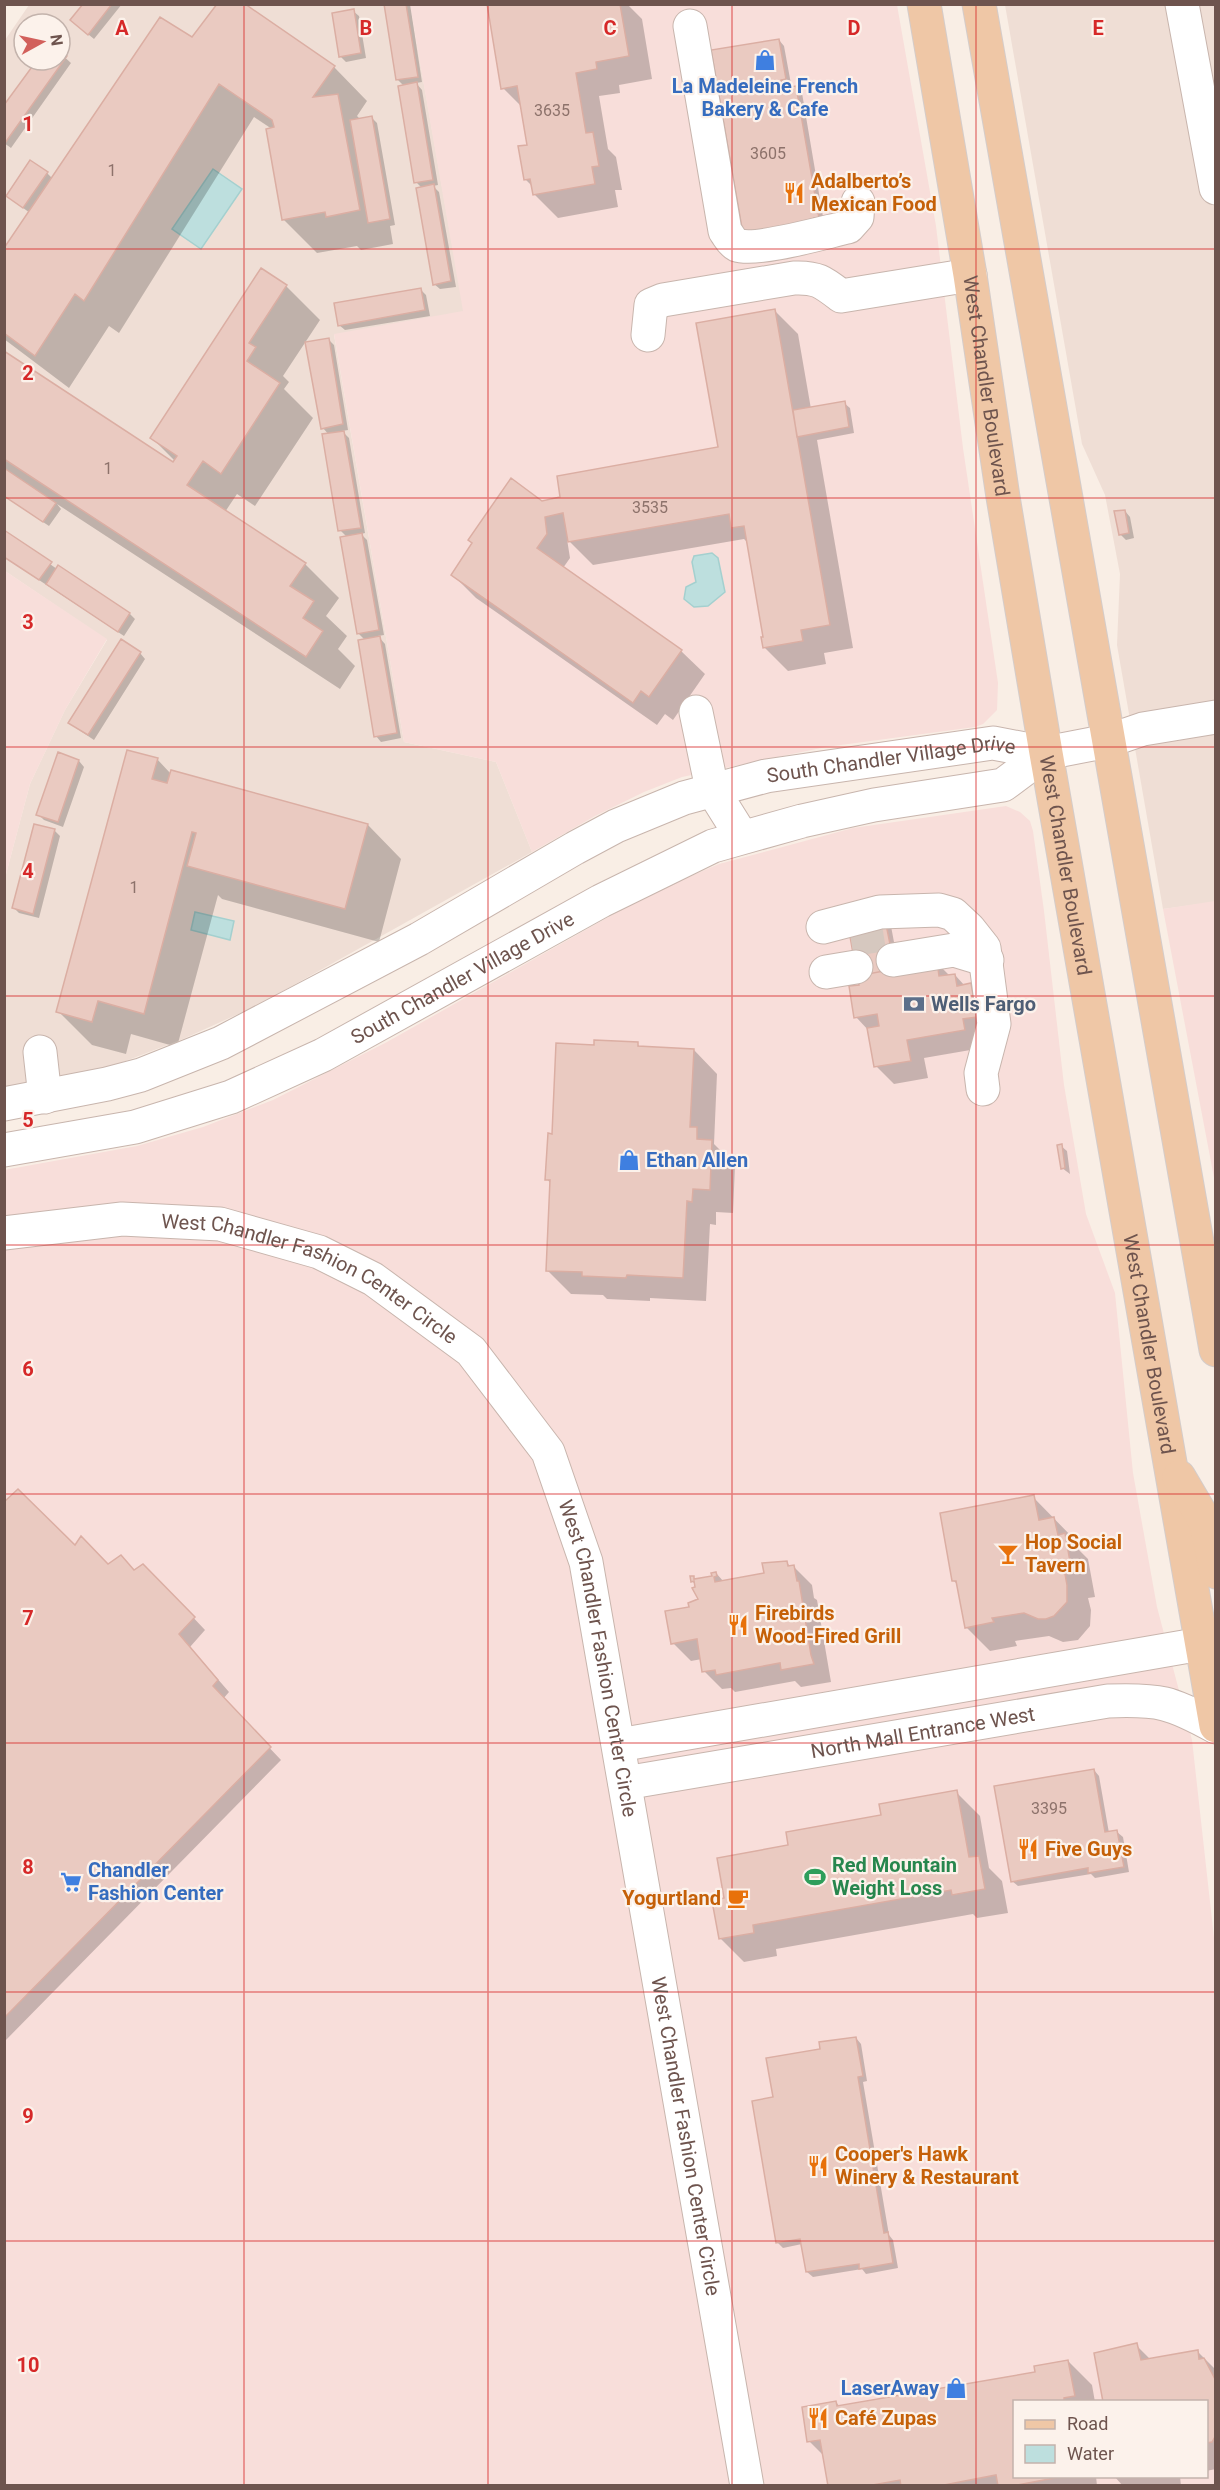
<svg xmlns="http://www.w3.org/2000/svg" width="1220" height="2490" viewBox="0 0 1220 2490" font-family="Roboto,sans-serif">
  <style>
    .residential { fill: #efded5; fill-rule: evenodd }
    .commercial { fill: #f8deda; fill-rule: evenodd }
    .water { fill: #bddfde; stroke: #a4d0cf; stroke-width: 1.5 }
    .shadow { fill: #0003 }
    .building { fill: #eacac1; stroke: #dbaea3; stroke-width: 1.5 }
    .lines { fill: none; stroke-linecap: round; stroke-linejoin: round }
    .minor-tunnel { stroke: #d6c8bf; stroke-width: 33; stroke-dasharray: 33 16; stroke-linecap: butt }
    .minor-casing { stroke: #c8b5ad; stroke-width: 35 }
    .major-casing { stroke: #d4ccca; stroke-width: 35 }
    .minor { stroke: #fff; stroke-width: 33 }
    .major { stroke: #efc7a6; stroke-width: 33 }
    .grid { fill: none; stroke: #d62828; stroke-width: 1.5; stroke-opacity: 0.55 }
    .labels { text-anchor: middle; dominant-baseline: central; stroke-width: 4.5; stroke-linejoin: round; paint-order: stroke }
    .number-label { font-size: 16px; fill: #8d726b }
    .shop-label { font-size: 20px; font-weight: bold; fill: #366cbe; stroke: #fcf2eb; text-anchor: start }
    .food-label { font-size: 20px; font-weight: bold; fill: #c56008; stroke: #fcf2eb; text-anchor: start }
    .street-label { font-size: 20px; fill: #6e544e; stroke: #fcf2eb }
    .service-label { font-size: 20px; font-weight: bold; fill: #4e5e75; stroke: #fcf2eb; text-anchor: start }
    .leisure-label { font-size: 20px; font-weight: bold; fill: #27864d; stroke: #fcf2eb; text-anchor: start }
    .grid-label { font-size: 20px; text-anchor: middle; font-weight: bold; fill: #d62828; stroke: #fcf2eb; stroke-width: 4.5; stroke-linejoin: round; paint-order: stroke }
  </style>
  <rect width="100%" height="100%" fill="#f9eee5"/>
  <path class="residential" d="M29,5H410L464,312L334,335L404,742L496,762L532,852L256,1006L183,1039L110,1067L5,1089V878L30,784L65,710L107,640L5,571V40ZM24,24H60V60H24Z
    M1005,5H1215V902L1163,909L1117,645L1120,574L1105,495L1082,444Z"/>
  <path class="commercial" d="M410,5H897L936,226L963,448L998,683L997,710L983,724L975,727L826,747L682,777L644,792L595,816L532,852L496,762L404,742L334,334L463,311Z
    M5,571L107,639L65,710L30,784L5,878Z
    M1006,806L1020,812L1030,821L1033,831L1044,911L1064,1085L1086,1214L1115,1293L1133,1473L1157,1607L1192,1740L1215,1947V2485H5L4,1170L137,1146L203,1127L273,1100L387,1042L651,893L719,864L853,828ZM1014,2402H1206V2476H1014Z
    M1215,901H1216L1215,1183L1163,909Z"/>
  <path class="water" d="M213,169L242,189L201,249L172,229Z
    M712,553L718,558L725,592L708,606L694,607L684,599L686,587L696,582L692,562L694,556Z
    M195,912L234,921L230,940L191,930Z"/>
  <path class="shadow" d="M85,4H122L94,39L78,26Z
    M385,4H410L422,82L416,83L422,90L438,185L433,186L439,192L456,287L440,289L434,284L422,188L416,182L404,86L398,80Z
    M488,4H627L642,19L652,79L619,85L620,93L599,96L608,149L616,157L622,190H615L618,207L558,218L534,194L533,187L525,179L529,146L523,108L503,88Z
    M353,11L359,16L366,58L346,62L340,56Z
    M192,39L334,67L367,101L357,116L360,119L371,117L377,123L395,225L390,226L393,244L361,250L357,246L317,253L283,219L272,129L254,117L119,333L109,326L69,388L4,339V251L30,213L7,196L47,173L53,179Z
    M779,40L784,46L791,84L785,86L786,89L796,87L802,93L824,223L744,233Z
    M60,53L71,63L11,148L4,143V108L39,60H60Z
    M286,286L320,320L283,376L289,382L284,389L313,418L255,506L237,494L225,512L305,564L339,598L326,616L347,636L338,649L355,666L340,689L57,504L61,509L49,526L4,496V352L174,464L175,461L152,438Z
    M420,289L426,295L430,316L345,330L339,325Z
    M775,311L798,334L811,409L844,403L850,408L854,433L817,440L853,648L824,653L826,664L788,671L764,647L765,638L748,543L744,539L593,565L567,539L570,558L563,568L681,651L705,674L673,720L665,714L657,725L476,598L453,575L542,502L562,498L719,448Z
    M328,339L334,345L348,430L342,431L349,438L365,533L361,534L367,540L384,635L378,636L385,644L401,738L381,742L376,736L365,640L358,633L347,537L340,530L329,435L323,428Z
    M1125,511L1130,517L1134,538L1126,540L1120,534Z
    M4,532L57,569L59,567L130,614L135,619L124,636L4,557Z
    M140,653L145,659L94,740L76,728L70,723Z
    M157,759L171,774L368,825L401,859L379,942L222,899L218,895L177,1047L131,1034L126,1054L92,1045L58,1011Z
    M79,761L84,767L63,827L44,820L38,814Z
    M54,830L60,836L39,918L19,913L14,908Z
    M891,926L899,969L936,962L950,976L955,975L965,986L970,985L988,1003L982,1048L924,1058L928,1078L894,1084L876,1066L869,1031L856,1017L861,986L850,927Z
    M637,1044L641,1048L694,1050L717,1074L714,1144L735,1165L733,1213L716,1212V1225L710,1224L706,1301L650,1298V1301L607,1299L603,1295L571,1294L547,1270L551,1184L547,1179L554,1135L596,1047Z
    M1061,1146L1067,1151L1070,1174L1062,1168Z
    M1033,1497L1077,1542L1079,1550L1088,1559L1095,1597L1088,1598L1091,1610L1090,1626L1078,1640L1063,1642L1049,1636L1015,1641L1017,1646L990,1651L966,1627L959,1586L954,1581Z
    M4,1504L108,1566L155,1577L205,1630L190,1647L229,1692L223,1699L281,1760L4,2042Z
    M787,1563L791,1567H794L812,1585L814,1598L817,1600L831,1682L801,1687L795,1681L735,1692L731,1688L722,1689L704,1671L702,1659L691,1661L673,1643L691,1609L700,1600L696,1585L692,1581L693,1577L696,1580L713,1577L716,1573L724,1582L766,1575Z
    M1094,1770L1099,1776L1109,1833L1117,1832L1123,1837L1129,1872L1095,1878L1091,1874L1018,1886L1012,1881Z
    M956,1792L980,1816L989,1868L1002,1881L1008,1913L977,1918L973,1914L776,1949L777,1956L744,1962L720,1938L726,1899L790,1846Z
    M856,2038L861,2044L867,2081L863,2082L889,2235L893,2240L898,2268L866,2274L862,2269L813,2277L807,2272L802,2244L783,2248L777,2242L775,2098L822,2050Z
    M1137,2346L1151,2360L1198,2352L1216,2370V2469L1206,2471V2402H1104Z
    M1068,2361L1092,2385L1095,2402H1014V2476H1096L1097,2486H830L825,2457L809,2441L836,2402L840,2407L1036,2373Z
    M1114,2476H1180L1181,2486H1123Z"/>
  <path class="building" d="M83,4H112L88,35L70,20Z
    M217,4H245L335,66L313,97L338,94L360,210L326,217L325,212L282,220L266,129L274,127L272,120L219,84L84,301L75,294L35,356L4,333V248L160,17L192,37Z
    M384,4H406L418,77L396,80Z
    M487,4H620L629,56L596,62L597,69L576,73L586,133L593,132L599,166L592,167L595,184L533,195L530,179L524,180L518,146L527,145L517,86L501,89Z
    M354,9L361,53L339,57L332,13Z
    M779,39L786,79L781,80L782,88L796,86L819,218H814L815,221L743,234L711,50Z
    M60,51L67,56L5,143L4,105L37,60H60Z
    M417,82L433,180L414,183L398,86Z
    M372,116L390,219L368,223L350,120Z
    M30,160L48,172L23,208L6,196Z
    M434,184L451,281L433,285L416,188Z
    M261,268L287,285L249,343L256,347L247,361L280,383L221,474L203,461L187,485L306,563L290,586L314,601L303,618L323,631L306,657L4,459V351L173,462L177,456L150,438Z
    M421,288L425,310L338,326L334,303Z
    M775,309L830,625L801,630L803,641L763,648L761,637H763L744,526L731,528L729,514L568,542L563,513L545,517L547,534L537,548L682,650L649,697L641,691L633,703L451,575L472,543L468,540L511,478L542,501L560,497L557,476L718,447L696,323Z
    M329,338L343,424L321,429L305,342Z
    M845,401L849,427L797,437L793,410Z
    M344,431L361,528L338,531L322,434Z
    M4,468L56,503L43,522L4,496Z
    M1125,510L1129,533L1119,535L1114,511Z
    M4,530L52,562L39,580L4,557Z
    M362,533L379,630L357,634L340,537Z
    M58,565L130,613L118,632L46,584Z
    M380,636L397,733L374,737L358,640Z
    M121,639L141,652L88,735L68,723Z
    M127,750L158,758L152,779L167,783L171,770L368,824L345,909L187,866L196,833L192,832L144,1014L98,1001L92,1022L56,1012Z
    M58,752L79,760L58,822L36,815Z
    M34,824L55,829L33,914L12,908Z
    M885,919L895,969L857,976L848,925Z
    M937,961L939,976L955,974L957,986L971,983L977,1017L963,1019L965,1030L907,1040L911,1061L874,1067L867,1028L879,1026L877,1014L854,1018L849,986L859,985L857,976Z
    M594,1040L638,1042V1046L694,1049L690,1127H697V1139L712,1140L710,1190L693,1189L692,1202L687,1201L683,1278L627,1275L626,1278L582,1276V1272L546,1271L550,1180H545L548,1133L552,1134L556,1043L594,1045Z
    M1062,1144L1065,1168L1061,1169L1057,1145Z
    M18,1489L75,1545L81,1536L108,1564L121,1555L134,1570L143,1564L195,1617L179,1634L218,1680L213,1686L271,1747L4,2018V1502Z
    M1034,1495L1039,1520L1054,1517L1058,1535L1065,1533L1072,1573L1065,1574L1067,1585V1602L1054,1616L1046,1619H1038L1024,1613L992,1618L994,1622L965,1628L956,1581H952L940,1513Z
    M787,1561L788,1566L794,1565L797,1581H799L811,1655L814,1664L781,1670L780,1663L716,1675L715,1670L702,1672L697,1639L671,1644L665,1611L689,1607L688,1603L698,1599L692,1588L695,1587L694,1581L691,1582L690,1576H694V1579L712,1576L711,1573L716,1572L717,1576L714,1577L715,1582L764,1573L762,1563Z
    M1094,1769L1105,1832L1117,1830L1124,1867L1088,1873V1868L1011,1882L994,1786Z
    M957,1790L969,1857L979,1856L985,1889L952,1895L951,1890L753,1925L754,1933L719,1939L712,1901L724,1898L717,1858L788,1845L786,1832L881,1815L879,1804Z
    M856,2037L863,2076L858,2077L884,2233L888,2232L893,2263L859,2269V2264L806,2272L800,2239L776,2243L752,2101L773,2097L766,2058L820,2049L819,2042Z
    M1137,2343L1141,2360L1198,2350L1199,2359L1204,2358L1216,2381V2435L1212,2442L1206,2443V2402H1103L1094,2353Z
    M1068,2360L1075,2396L1064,2398V2402H1014V2476H1065L1012,2486H998L996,2475L939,2486H901L900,2480L867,2486H828L820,2440L807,2442L802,2407L836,2401L837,2406L1035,2372L1034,2366Z"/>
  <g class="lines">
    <path class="minor-tunnel" d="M851,940L888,934"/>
    <defs>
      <g id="minor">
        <path d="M1182,4L1216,188"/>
        <path d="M690,26L725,231C729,236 731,242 737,245C756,252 825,232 848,227L857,217L858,202"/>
        <path d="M648,335L651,305L663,300L794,278C817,277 823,282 841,296L970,275"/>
        <path d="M696,712L712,789L742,837"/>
        <path d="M823,927L880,912L939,910L953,914L969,929L984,948L994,1024L981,1073L983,1089"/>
        <path d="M893,960L954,950L987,960"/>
        <path d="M826,972L856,967"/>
        <path d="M40,1052L45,1097"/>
        <path id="s1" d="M4,1104L107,1084L141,1075L221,1043L419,939L575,848L616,826L684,798L766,776L993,743L1046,753L1108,741L1143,729L1216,717"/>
        <path id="s2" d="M4,1150L135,1127L231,1097L323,1055L601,901L713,846L802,821L874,805L1003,785L1046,753"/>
        <path id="s3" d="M4,1233L122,1219L220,1224L319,1252L373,1279L471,1351L548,1452L586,1562L747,2486"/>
        <path d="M619,1745L1201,1644"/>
        <path id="s4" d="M625,1783L1108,1701C1159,1699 1171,1702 1216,1727"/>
      </g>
      <g id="major">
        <path id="s5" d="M924,4L970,275L1003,497L1046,753L1216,1726"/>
        <path d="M979,4L1216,1350"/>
        <path d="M1179,1477L1206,1523L1216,1572"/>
      </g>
    </defs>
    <use href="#minor" class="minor-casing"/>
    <use href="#major" class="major-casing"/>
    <use href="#minor" class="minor"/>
    <use href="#major" class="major"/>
  </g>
  <path class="grid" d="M244,4V2486M488,4V2486M732,4V2486M976,4V2486M4,249H1216M4,498H1216M4,747H1216M4,996H1216M4,1245H1216M4,1494H1216M4,1743H1216M4,1992H1216M4,2241H1216"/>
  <defs>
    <symbol id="shop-bare" viewBox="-9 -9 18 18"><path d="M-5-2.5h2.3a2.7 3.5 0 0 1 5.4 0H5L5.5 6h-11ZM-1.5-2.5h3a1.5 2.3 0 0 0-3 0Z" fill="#3f7fe0" stroke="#fcf2eb" stroke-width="2.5" paint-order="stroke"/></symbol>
    <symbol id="restaurant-bare" viewBox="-9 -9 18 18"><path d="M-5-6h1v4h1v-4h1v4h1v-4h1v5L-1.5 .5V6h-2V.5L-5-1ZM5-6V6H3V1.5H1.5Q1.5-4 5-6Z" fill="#e8710a" stroke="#fcf2eb" stroke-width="2.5" paint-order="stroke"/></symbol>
    <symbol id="bank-bare" viewBox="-9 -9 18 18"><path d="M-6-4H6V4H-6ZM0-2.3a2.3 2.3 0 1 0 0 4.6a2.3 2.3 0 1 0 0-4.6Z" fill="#5c6f8a" stroke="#fcf2eb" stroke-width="2.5" paint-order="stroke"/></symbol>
    <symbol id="bar-bare" viewBox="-9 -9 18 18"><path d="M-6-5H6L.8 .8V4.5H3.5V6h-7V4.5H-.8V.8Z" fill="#e8710a" stroke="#fcf2eb" stroke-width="2.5" paint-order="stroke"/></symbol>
    <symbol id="stadium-bare" viewBox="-9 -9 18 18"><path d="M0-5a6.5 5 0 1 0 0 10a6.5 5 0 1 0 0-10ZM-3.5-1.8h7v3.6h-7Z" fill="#2e9e5b" stroke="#fcf2eb" stroke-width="2.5" paint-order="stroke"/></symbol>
    <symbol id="supermarket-bare" viewBox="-9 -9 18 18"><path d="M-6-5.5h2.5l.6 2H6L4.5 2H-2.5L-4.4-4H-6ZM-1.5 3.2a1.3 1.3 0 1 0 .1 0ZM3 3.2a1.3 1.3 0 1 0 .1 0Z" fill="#3f7fe0" stroke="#fcf2eb" stroke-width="2.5" paint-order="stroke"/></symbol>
    <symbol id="cafe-bare" viewBox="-9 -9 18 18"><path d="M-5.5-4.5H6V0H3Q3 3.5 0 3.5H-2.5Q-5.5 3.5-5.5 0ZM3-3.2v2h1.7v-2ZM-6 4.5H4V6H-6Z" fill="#e8710a" stroke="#fcf2eb" stroke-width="2.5" paint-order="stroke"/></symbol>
  </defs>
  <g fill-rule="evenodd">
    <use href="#shop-bare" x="750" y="45" width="30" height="30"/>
    <use href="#restaurant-bare" x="779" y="178" width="30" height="30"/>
    <use href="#bank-bare" x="899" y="989" width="30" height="30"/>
    <use href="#shop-bare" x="614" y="1145" width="30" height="30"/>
    <use href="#bar-bare" x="993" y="1539" width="30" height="30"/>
    <use href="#restaurant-bare" x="723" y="1610" width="30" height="30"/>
    <use href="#restaurant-bare" x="1013" y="1834" width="30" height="30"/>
    <use href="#stadium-bare" x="800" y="1862" width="30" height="30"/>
    <use href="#supermarket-bare" x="56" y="1867" width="30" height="30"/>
    <use href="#cafe-bare" x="723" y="1883" width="30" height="30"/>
    <use href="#restaurant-bare" x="803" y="2151" width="30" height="30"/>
    <use href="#shop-bare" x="941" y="2373" width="30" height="30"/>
    <use href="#restaurant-bare" x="803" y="2403" width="30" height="30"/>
  </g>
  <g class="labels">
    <g class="number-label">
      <text x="552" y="110">3635</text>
      <text x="768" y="153">3605</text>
      <text x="112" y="170">1</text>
      <text x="108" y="468">1</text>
      <text x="650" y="507">3535</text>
      <text x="134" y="887">1</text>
      <text x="1049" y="1808">3395</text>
    </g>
    <g class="shop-label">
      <text x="765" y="86" text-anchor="middle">La Madeleine French<tspan x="765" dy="23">Bakery &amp; Cafe</tspan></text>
      <text x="646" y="1160">Ethan Allen</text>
      <text x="88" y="1870">Chandler<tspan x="88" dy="23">Fashion Center</tspan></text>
      <text x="939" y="2388" text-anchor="end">LaserAway</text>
    </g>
    <g class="food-label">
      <text x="811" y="181">Adalberto’s<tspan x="811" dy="23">Mexican Food</tspan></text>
      <text x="1025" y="1542">Hop Social<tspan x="1025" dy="23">Tavern</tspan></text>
      <text x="755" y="1613">Firebirds<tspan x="755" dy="23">Wood-Fired Grill</tspan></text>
      <text x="1045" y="1849">Five Guys</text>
      <text x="721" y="1898" text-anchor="end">Yogurtland</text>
      <text x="835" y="2154">Cooper's Hawk<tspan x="835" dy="23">Winery &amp; Restaurant</tspan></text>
      <text x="835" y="2418">Café Zupas</text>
    </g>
    <g class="street-label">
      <text stroke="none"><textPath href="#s5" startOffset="387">West Chandler Boulevard</textPath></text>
      <text stroke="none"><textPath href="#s1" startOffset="962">South Chandler Village Drive</textPath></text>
      <text stroke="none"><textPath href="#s5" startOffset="873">West Chandler Boulevard</textPath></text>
      <text stroke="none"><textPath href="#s2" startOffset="494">South Chandler Village Drive</textPath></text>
      <text stroke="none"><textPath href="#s3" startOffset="320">West Chandler Fashion Center Circle</textPath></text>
      <text stroke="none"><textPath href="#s5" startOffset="1359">West Chandler Boulevard</textPath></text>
      <text stroke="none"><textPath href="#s3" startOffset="842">West Chandler Fashion Center Circle</textPath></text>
      <text stroke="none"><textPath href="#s4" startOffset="302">North Mall Entrance West</textPath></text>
      <text stroke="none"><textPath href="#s3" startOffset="1328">West Chandler Fashion Center Circle</textPath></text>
    </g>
    <g class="service-label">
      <text x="931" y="1004">Wells Fargo</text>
    </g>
    <g class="leisure-label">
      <text x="832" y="1865">Red Mountain<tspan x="832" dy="23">Weight Loss</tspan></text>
    </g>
  </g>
  <g class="grid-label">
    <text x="122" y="35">A</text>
    <text x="366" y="35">B</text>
    <text x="610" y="35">C</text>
    <text x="854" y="35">D</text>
    <text x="1098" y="35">E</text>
    <text x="28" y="131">1</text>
    <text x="28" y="380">2</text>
    <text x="28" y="629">3</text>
    <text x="28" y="878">4</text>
    <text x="28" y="1127">5</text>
    <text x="28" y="1376">6</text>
    <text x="28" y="1625">7</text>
    <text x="28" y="1874">8</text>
    <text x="28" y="2123">9</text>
    <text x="28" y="2372">10</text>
  </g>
  <rect width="1220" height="2490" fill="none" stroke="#6e544e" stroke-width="12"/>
  <rect x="1013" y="2400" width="195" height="78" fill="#fcf2eb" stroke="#c3b3ac" stroke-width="1.5"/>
  <rect x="1025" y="2420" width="30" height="9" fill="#efc7a6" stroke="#c3b3ac" stroke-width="1.5"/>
  <text x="1067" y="2430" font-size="18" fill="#6e544e">Road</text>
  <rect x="1025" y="2445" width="30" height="18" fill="#bddfde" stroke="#c3b3ac" stroke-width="1.5"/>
  <text x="1067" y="2460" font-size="18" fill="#6e544e">Water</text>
  <g transform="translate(42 42) rotate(82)"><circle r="28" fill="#fcf2eb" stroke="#c3b3ac" stroke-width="1.5"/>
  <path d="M0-4.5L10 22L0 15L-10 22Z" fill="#d2605b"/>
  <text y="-9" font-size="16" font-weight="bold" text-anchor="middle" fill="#6e544e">N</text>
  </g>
</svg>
